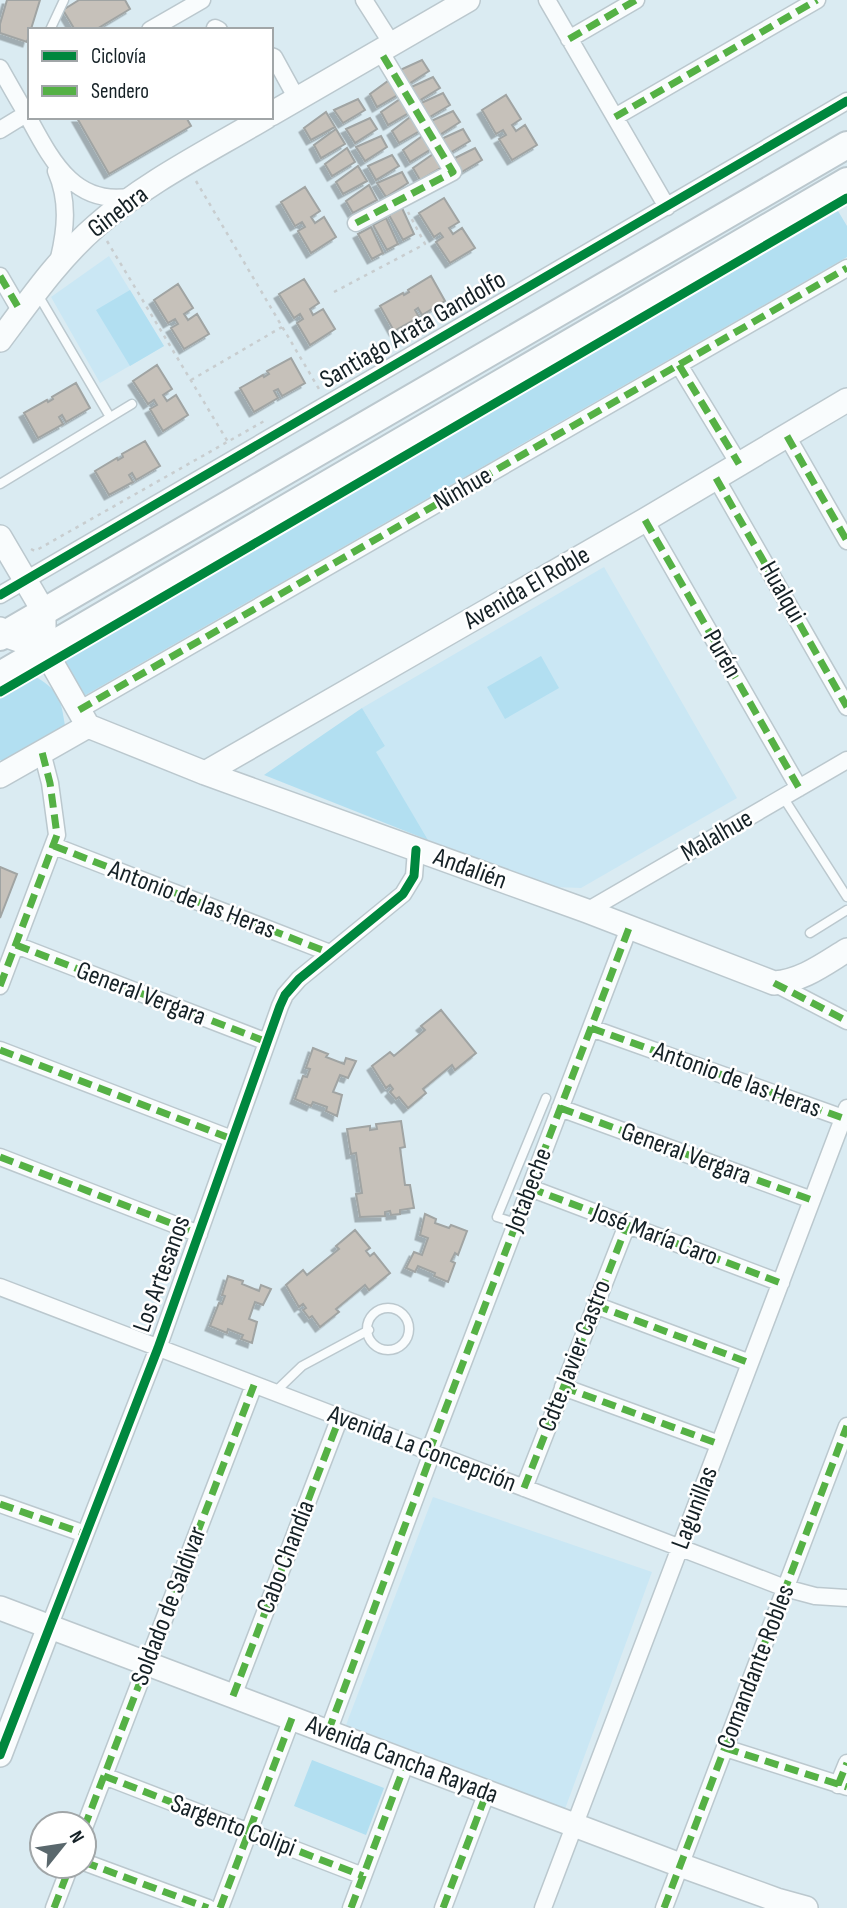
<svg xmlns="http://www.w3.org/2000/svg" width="847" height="1908" viewBox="0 0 847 1908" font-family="'Sofia Sans Condensed',sans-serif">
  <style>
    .built { fill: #cae7f4 }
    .green { fill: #b2dff1 }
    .building { fill: #c6c1ba; stroke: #a0a4a3; stroke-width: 2; filter: url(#shadow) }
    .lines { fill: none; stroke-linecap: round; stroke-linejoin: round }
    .lane-casing { stroke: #bbc8ce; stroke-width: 11 }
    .street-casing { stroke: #bbc8ce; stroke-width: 19 }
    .secondary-casing { stroke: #bbc8ce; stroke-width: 26 }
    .primary-casing { stroke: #bbc8ce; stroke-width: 30 }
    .path { stroke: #c8cdcf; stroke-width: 2.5; stroke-dasharray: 3.5 5; stroke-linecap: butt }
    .lane { stroke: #f9fcfd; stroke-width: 8 }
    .street { stroke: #f9fcfd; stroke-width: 16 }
    .secondary { stroke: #f9fcfd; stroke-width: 23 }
    .primary { stroke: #f9fcfd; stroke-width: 26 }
    .quiet { stroke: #55b145; stroke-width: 7; stroke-dasharray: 14 7; stroke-linecap: butt }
    .cycleway-casing { stroke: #fff; stroke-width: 13 }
    .cycleway { stroke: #00873e; stroke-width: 9 }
    .labels { text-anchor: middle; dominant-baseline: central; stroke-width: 5; stroke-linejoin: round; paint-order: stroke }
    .street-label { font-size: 26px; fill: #152126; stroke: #fff }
  </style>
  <defs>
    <filter id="shadow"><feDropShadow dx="-4.5" dy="4.5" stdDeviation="0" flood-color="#0004"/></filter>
  </defs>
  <rect width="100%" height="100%" fill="#daebf2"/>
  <path class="built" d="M109,256L164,346L100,383L51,297Z
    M604,567L737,798L581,888L555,887L428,840L375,752L385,746L362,708Z
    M433,1497L652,1572L565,1809L346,1725Z"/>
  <path class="green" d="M838,211L847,226V257L84,696L63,661Z
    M130,290L164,346L130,366L96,310Z
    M541,656L559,688L505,719L487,687Z
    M36,677C62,692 61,703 66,731L11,762L0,760V698Z
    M362,708L385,746L376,752L428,840L264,775Z
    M312,1760L384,1788L366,1835L294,1806Z"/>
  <path class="building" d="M7,0H40L27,42L0,33V24Z
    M79,0H125L130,9L95,30H75L63,10Z
    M422,60L429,71L407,85L398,71Z
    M433,77L440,88L417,102L409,88Z
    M392,78L401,93L377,107L370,94Z
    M443,93L450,105L428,118L419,104Z
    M506,95L521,119L512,125L516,131L525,125L537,145L512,160L499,139L506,135L503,130L496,134L482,110Z
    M403,97L412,111L388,125L381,112Z
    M358,99L365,110L343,123L334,110Z
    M453,111L460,122L438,136L429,122Z
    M326,112L335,127L311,140L304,128Z
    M414,114L423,129L399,143L392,131Z
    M186,117L191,126L109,174L77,118Z
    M370,118L377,129L355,143L346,129Z
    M336,129L345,144L321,158L314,145Z
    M463,129L470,141L448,154L439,140Z
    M425,134L433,148L410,162L403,150Z
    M381,136L387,147L365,161L356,147Z
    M347,148L355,162L332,176L325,164Z
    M475,148L482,160L460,173L451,160Z
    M436,152L444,166L420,180L413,168Z
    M392,155L399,166L376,180L368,166Z
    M358,166L367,181L343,194L336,182Z
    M402,172L408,183L386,197L377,183Z
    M369,185L377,200L353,213L346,201Z
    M305,187L320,211L311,217L315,223L324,217L336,237L311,253L298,231L305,227L302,222L295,226L281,202Z
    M444,198L459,222L449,228L453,234L462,228L475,248L450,263L436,242L443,237L440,233L434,237L419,213Z
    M402,208L414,234L403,240L389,215Z
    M386,218L398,244L387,250L373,225Z
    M371,227L383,253L372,259L358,234Z
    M431,276L445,301L422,315L418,308L415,310L419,317L394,331L380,306L403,293L404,295L409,292L408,290Z
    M304,279L319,303L310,309L313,315L323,309L335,329L310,345L297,323L303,319L300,314L294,318L279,294Z
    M178,284L193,308L184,314L188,320L197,314L209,334L184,349L171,328L178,324L175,319L168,323L154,300Z
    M291,358L305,383L282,396L278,389L274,391L278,398L254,412L240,388L263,375L264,377L269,374L267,371Z
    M157,365L172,389L163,395L167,401L176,395L188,415L163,431L150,409L157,405L154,400L148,404L133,381Z
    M76,383L90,408L66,422L62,415L59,417L63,424L38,438L24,413L47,400L48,402L53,399L52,397Z
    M145,441L160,466L136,480L132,473L129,475L133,482L109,495L95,471L117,458L118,460L123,457L122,454Z
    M0,867L17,874L0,918Z
    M441,1010L476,1053L455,1070L452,1065L423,1089L426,1093L408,1108L399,1097L396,1099L390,1092L393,1089L390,1085L386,1088L372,1066L390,1052L394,1056L425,1030L421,1026Z
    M313,1048L328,1054L326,1057L344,1064L346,1058L356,1061L348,1078L340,1075L333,1092L342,1095L337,1116L326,1111L327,1107L313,1102L311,1106L295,1099L303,1076L307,1077L310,1069L306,1068Z
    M401,1121L405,1147L400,1148L405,1185H410L414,1208L400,1210V1214L391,1215L390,1211L385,1212V1216L360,1217L356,1194L362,1193L356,1153L351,1154L347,1129L370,1126V1130L377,1129L376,1124Z
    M425,1214L436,1219L435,1223L449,1228L451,1225L467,1231L458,1255L455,1253L451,1261L455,1263L448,1282L434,1276L435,1273L418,1266L415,1272L406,1268L414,1252L422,1255L428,1238L420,1235Z
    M355,1230L370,1248L366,1251L370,1256L374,1253L390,1273L369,1290L365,1285L336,1309L339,1312L320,1327L312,1316L309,1318L303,1310L306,1308L303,1304L299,1307L286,1285L303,1270L307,1275L339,1249L336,1246Z
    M228,1276L243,1281L242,1284L259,1291L261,1285L271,1289L263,1305L255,1302L249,1319L257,1322L252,1343L241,1339L243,1335L228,1329L227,1333L210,1326L219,1303L222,1304L225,1296L222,1295Z"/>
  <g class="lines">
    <defs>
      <path id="lane" d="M50,30L64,0
        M37,293L110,417
        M0,484L132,404
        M783,797L847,897
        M810,933L847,910
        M516,1223L497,1217L546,1098
        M367 1329a21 21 0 1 1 42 0a21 21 0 1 1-42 0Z
        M275,1392L302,1366L369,1330"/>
      <path id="street" d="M364,0L392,44
        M547,0L667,207
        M215,28L219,30
        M150,30L202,0
        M569,39L636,0
        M271,56L274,57L297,99
        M0,68C9,84 18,100 27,115C51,159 74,208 133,196
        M615,117L817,0
        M0,130L26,114
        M56,171C69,201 66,230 58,262
        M356,223L453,172L380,51
        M0,276L21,312
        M679,365L739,464
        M787,436L847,541
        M716,478L847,707
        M645,520L799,788
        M0,595L847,101
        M79,710L847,268
        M54,846L330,953
        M587,911L847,760
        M16,945L267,1042
        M774,983L847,1021
        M0,986L57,835L50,783L42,752
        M591,1028L843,1118
        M0,1050L232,1139
        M560,1108L812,1200
        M0,1157L199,1234
        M530,1188L781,1283
        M0,1287L785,1588L815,1596L847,1598
        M595,1305L750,1363
        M563,1387L719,1444
        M429,1452L629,928
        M524,1488L627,1225
        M0,1504L85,1534
        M49,1627L158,1348L280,1006L285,995L299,979L403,894L414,876L416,850
        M233,1696L340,1417
        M328,1732L432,1453
        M725,1748L847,1787
        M104,1776L363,1876
        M838,1785L847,1763
        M84,1828L254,1385
        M84,1862L208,1908
        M54,1908L70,1866
        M220,1908L292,1718
        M351,1908L406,1762
        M443,1908L487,1792
        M543,1908L847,1108
        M664,1908L847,1426"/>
      <path id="secondary" d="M271,114L468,0
        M0,340C30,300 58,259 96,226C146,182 209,151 266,117
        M0,537L44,612V649L88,726
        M0,629L4,635L44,649
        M88,726L205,773L587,911L774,983C802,981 824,964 847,950
        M205,773L645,520L847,400
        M0,776L88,726
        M0,1608L680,1865L777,1900L806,1908
        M0,1755L49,1627"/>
      <path id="primary" d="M0,637L847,145
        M0,675L847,181"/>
    </defs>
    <use href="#lane" class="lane-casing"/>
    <use href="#street" class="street-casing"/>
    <use href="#secondary" class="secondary-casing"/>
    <use href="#primary" class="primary-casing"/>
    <path class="path" d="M196,181L319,389
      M107,241L228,442
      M334,292L425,244L408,212
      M191,380L282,327
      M31,549L35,551L266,420"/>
    <use href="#lane" class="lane"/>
    <use href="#street" class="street"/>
    <use href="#secondary" class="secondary"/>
    <use href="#primary" class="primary"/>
    <path class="quiet" d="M569,39L636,0
      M615,117L817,0
      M356,223L453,172L380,51
      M0,276L21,312
      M679,365L739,464
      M787,436L847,541
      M716,478L847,707
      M645,520L799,788
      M79,710L847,268
      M54,846L330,953
      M16,945L267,1042
      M774,983L847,1021
      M0,986L57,835L50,783L42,752
      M591,1028L843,1118
      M0,1050L232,1139
      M560,1108L812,1200
      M0,1157L199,1234
      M530,1188L781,1283
      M595,1305L750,1363
      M563,1387L719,1444
      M429,1452L629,928
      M524,1488L627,1225
      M0,1504L85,1534
      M233,1696L340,1417
      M328,1732L432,1453
      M725,1748L847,1787
      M104,1776L363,1876
      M838,1785L847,1763
      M84,1828L254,1385
      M84,1862L208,1908
      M54,1908L70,1866
      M220,1908L292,1718
      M351,1908L406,1762
      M443,1908L487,1792
      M664,1908L847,1426"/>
    <defs>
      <path id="cycleway" d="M0,595L847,101
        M0,692L847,198
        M0,1755L158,1348L280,1006L285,995L299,979L403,894L414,876L416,850"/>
    </defs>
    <use href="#cycleway" class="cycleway-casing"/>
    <use href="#cycleway" class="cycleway"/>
  </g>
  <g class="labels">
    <g class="street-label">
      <text transform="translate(118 212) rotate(-37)">Ginebra</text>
      <text transform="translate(413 330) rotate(-30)">Santiago Arata Gandolfo</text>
      <text transform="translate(463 489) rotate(-30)">Ninhue</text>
      <text transform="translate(527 588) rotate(-30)">Avenida El Roble</text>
      <text transform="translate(782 592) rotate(60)">Hualqui</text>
      <text transform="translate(722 654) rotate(60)">Purén</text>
      <text transform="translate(717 836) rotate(-30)">Malalhue</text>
      <text transform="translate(470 869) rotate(20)">Andalién</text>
      <text transform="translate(192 900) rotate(21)">Antonio de las Heras</text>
      <text transform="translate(141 994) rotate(21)">General Vergara</text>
      <text transform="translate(737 1080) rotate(20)">Antonio de las Heras</text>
      <text transform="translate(686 1154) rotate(20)">General Vergara</text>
      <text transform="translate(529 1190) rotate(-69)">Jotabeche</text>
      <text transform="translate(655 1235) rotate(21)">José María Caro</text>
      <text transform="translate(162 1274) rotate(-70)">Los Artesanos</text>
      <text transform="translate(575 1356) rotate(-69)">Cdte. Javier Castro</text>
      <text transform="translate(422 1449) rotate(21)">Avenida La Concepción</text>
      <text transform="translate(695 1508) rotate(-69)">Lagunillas</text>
      <text transform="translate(286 1557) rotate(-69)">Cabo Chandia</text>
      <text transform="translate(169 1606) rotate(-69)">Soldado de Saldivar</text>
      <text transform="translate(756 1667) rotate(-69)">Comandante Robles</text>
      <text transform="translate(402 1760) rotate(21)">Avenida Cancha Rayada</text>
      <text transform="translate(233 1826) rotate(21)">Sargento Colipi</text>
    </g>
  </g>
  <rect x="28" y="28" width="245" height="91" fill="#ffffff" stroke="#a1a6a8" stroke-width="2"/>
  <rect x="42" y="51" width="35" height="10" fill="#00873e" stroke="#a1a6a8" stroke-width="2"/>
  <text x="91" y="63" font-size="21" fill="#152126">Ciclovía</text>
  <rect x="42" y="86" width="35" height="10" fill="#55b145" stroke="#a1a6a8" stroke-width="2"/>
  <text x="91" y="98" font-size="21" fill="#152126">Sendero</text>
  <g transform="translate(63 1845) rotate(60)"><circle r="33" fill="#ffffff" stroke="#a1a6a8" stroke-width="2"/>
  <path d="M0-5L12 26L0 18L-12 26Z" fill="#5a686d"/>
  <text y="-10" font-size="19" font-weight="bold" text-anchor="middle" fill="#152126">N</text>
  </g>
</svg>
